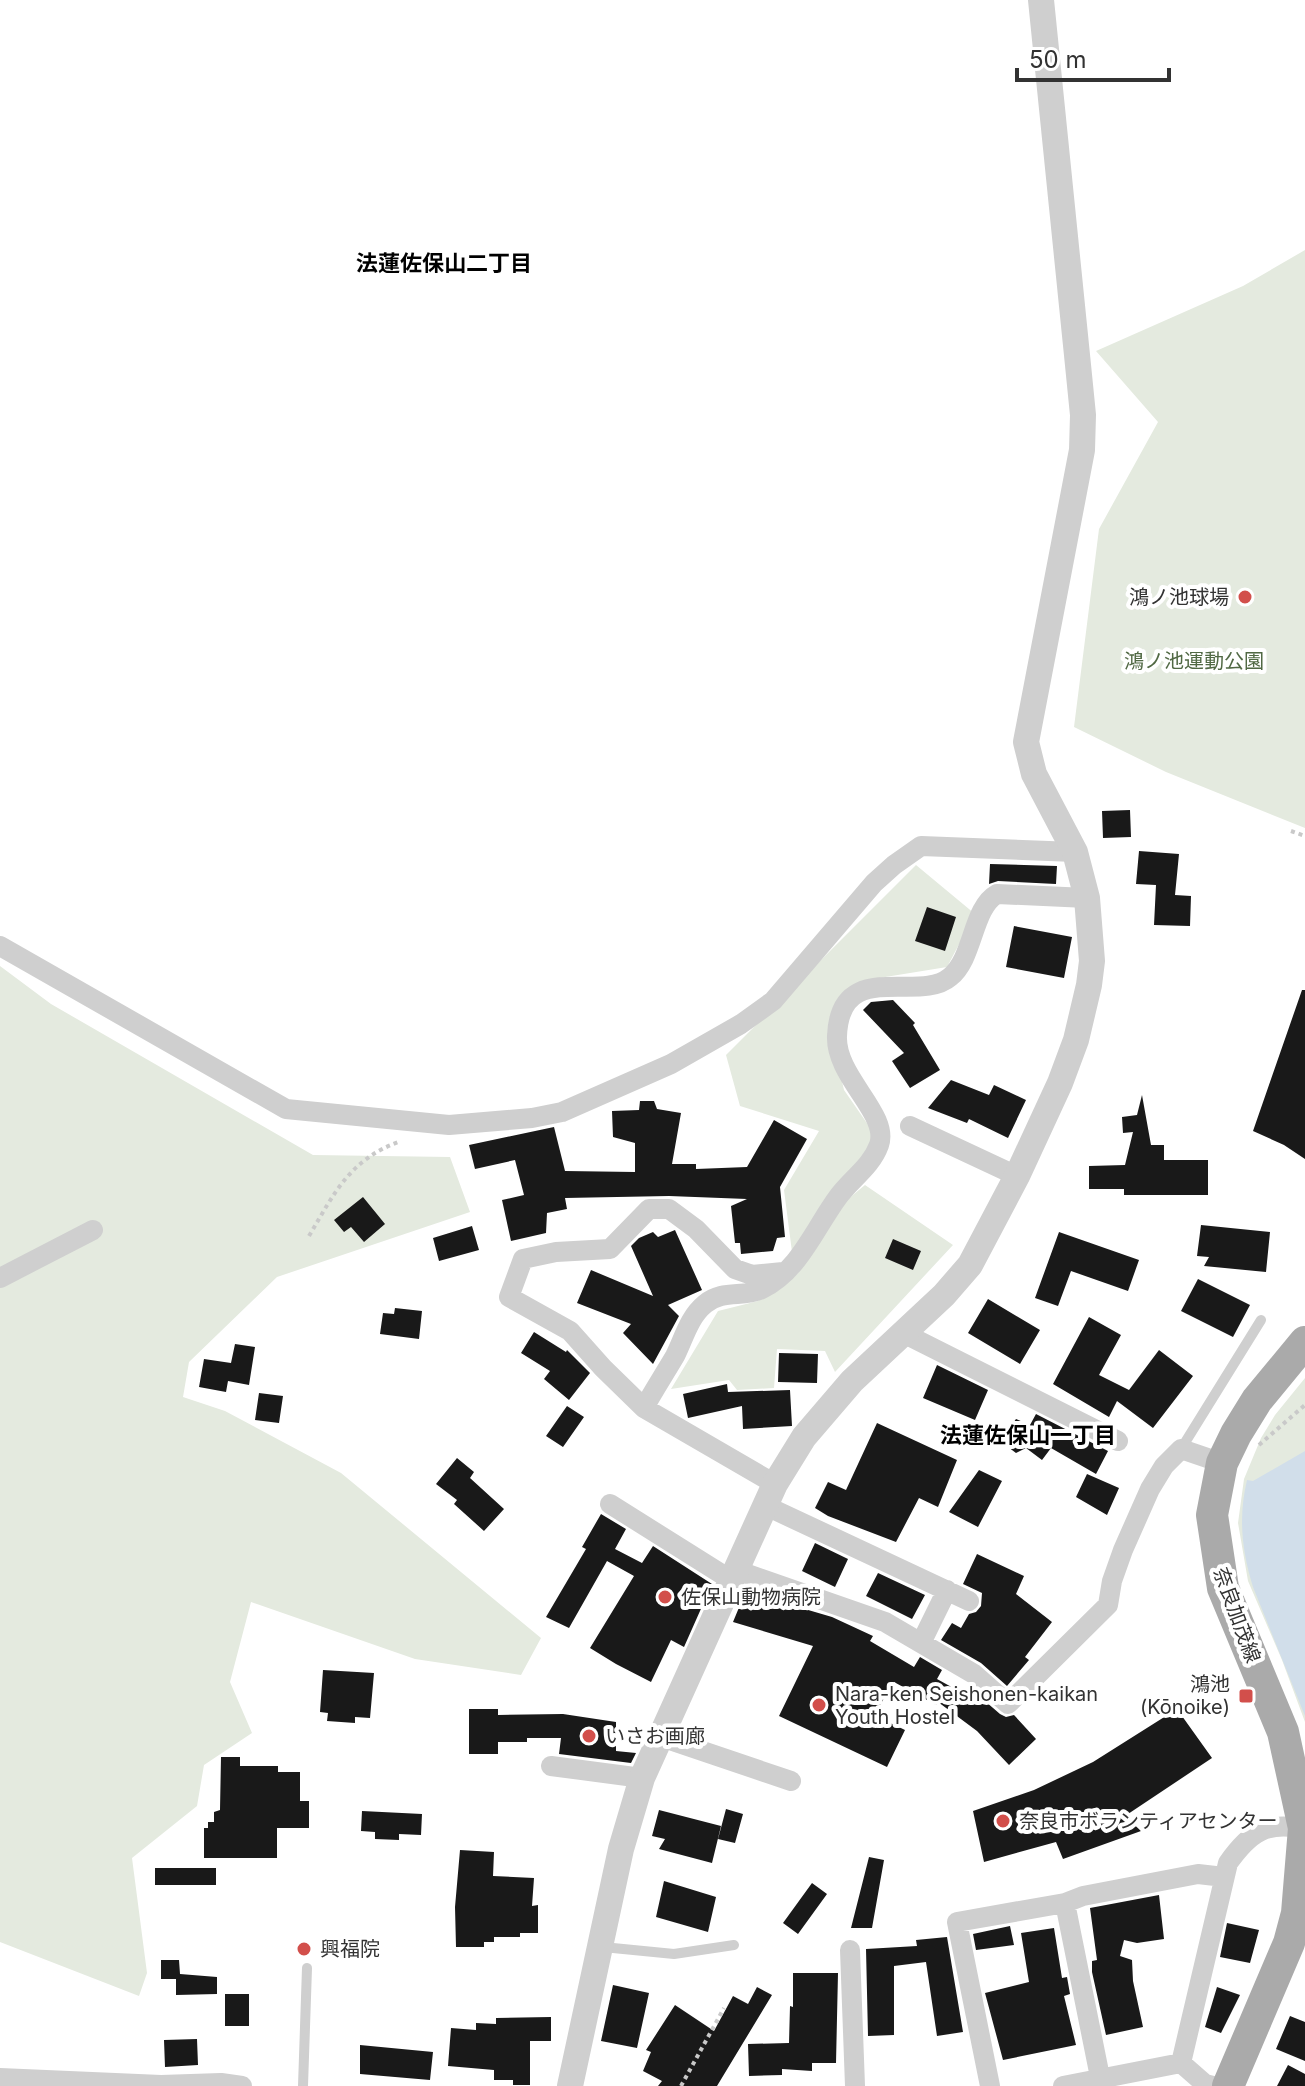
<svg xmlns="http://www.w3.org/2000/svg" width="1305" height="2086" viewBox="0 0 1305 2086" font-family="Inter,'Noto Sans JP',sans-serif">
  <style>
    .green { fill: #e4eadf }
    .water { fill: #d1deea }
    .building { fill: #191919 }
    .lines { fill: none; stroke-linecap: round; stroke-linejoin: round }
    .path { stroke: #c9c9c9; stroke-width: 4; stroke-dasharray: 4 4; stroke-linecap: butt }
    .service { stroke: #cfcfcf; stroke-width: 10 }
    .minor { stroke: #cfcfcf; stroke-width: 20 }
    .tertiary { stroke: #cfcfcf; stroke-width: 26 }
    .primary { stroke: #aaa; stroke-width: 32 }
    .poi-dot { fill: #d24f4b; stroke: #fff; stroke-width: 3 }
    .labels { text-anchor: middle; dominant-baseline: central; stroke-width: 8; stroke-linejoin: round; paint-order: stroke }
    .poi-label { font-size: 20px; fill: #323232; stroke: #fff; text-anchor: start }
    .park-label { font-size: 20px; fill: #516944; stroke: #fff }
    .street-label { font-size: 20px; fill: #323232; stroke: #fff }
    .neighbourhood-label { font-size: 22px; font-weight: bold; fill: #000; stroke: #fff }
  </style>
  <rect width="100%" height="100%" fill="#fff"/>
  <path class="green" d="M1305,250V828L1166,772L1074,727L1099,529L1158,422L1096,351L1243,286Z
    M916,865L975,914L947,967L873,979L841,997L829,1026L844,1090L871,1129L873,1142L792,1252L784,1190L819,1131L740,1106L726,1055Z
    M0,966L51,1004L313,1155L450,1157L470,1212L277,1277L189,1362L183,1397L225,1411L341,1473L541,1638L521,1675L415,1659L251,1602L230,1682L252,1733L204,1765L197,1806L132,1858L147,1973L139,1996L0,1942Z
    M865,1185L953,1245L835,1372L825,1351L777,1349L774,1388L737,1390L729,1380L671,1389L718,1311L758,1301L798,1273L842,1204Z
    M1305,1378V1722L1282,1660L1248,1581L1238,1523L1244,1479L1261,1438L1275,1415Z"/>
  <path class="water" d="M1305,1451V1716L1253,1587C1242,1551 1238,1518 1247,1480L1253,1481Z"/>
  <path class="building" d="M1130,810L1131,837L1103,838L1102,811Z
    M1139,851L1179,854L1175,895L1191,896L1190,926L1154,925L1156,885L1136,884Z
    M990,864L1057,866L1056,884L998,881L989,884Z
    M927,907L956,917L945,951L915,941Z
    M1014,926L1072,937L1064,978L1006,967Z
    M1302,990H1305V1159L1284,1145L1253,1131Z
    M893,1000L915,1023L913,1025L940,1070L910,1088L892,1061L904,1053L863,1010L871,1002Z
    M951,1080L989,1095L994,1085L1026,1100L1008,1138L969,1119L967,1123L928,1108Z
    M1142,1095L1151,1145H1164V1160H1208V1195H1124V1189H1089V1166L1125,1165L1133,1132L1123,1133L1122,1117L1137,1115Z
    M640,1101H654L657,1109L681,1113L672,1164H696V1169L747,1167L774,1120L807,1139L780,1187L785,1237L777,1238L773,1251L741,1254L740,1243H735L731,1206L747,1199L669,1196L565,1198L567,1209L547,1213L546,1233L511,1241L502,1200L524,1195L515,1160L475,1169L469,1145L554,1127L565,1171L635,1172V1143L613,1137L612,1111L639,1110Z
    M363,1197L385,1224L364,1242L351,1227L344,1232L334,1220Z
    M1201,1225L1270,1232L1266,1272L1204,1266L1209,1257L1197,1256Z
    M472,1226L479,1250L439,1261L433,1238Z
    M675,1230L702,1290L668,1305L679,1316L653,1364L623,1333L631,1324L577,1303L591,1270L653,1296L631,1246L639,1238L653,1232L658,1237Z
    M1059,1232L1139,1260L1128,1291L1071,1271L1058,1306L1035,1298Z
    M893,1239L921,1251L913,1270L885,1258Z
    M1198,1279L1250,1305L1233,1337L1181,1311Z
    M988,1299L1040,1330L1020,1364L968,1333Z
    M395,1308L422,1311L419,1339L380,1334L383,1313L394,1314Z
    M1089,1317L1121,1335L1099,1375L1129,1390L1159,1350L1193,1376L1153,1428L1117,1401L1109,1417L1053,1384Z
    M534,1332L566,1352L567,1350L590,1373L569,1400L544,1379L550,1371L521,1353Z
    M235,1344L255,1347L249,1385L228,1381L226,1392L199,1387L204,1359L231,1363Z
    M779,1353L818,1354L817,1383L778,1382Z
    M937,1365L988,1390L975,1420L923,1398Z
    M727,1384L728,1392L790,1390L792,1426L743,1429L742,1406L688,1418L683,1394Z
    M259,1393L283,1396L279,1423L255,1420Z
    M567,1406L584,1417L563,1447L546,1436Z
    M1036,1414L1108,1451L1096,1474L1051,1448L1042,1460L1026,1448L1016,1453L1000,1441L1016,1419L1030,1425Z
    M877,1423L957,1460L938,1507L919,1498L896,1542L828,1516L815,1508L828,1482L846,1490Z
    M457,1458L474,1472L470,1478L504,1509L484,1531L454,1504L457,1500L436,1484Z
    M979,1470L1002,1481L978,1527L949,1512Z
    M1087,1474L1119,1488L1107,1515L1076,1497Z
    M601,1514L626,1529L615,1549L642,1563L653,1546L712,1584L684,1647L671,1640L651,1682L616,1664L590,1648L634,1576L607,1561L569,1628L546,1617L586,1549L582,1547Z
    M815,1543L848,1559L835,1587L802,1571Z
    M977,1554L1024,1576L1016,1594L1052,1622L1025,1657L1029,1660L1007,1686L981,1663L941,1640L952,1623L961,1628L969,1614L976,1612L981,1606L982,1593L963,1584Z
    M878,1573L925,1595L912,1619L866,1596Z
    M745,1593L797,1610L798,1607L832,1617L873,1636L870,1641L914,1667L920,1657L942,1670L937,1679L966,1695L971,1689L1000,1714L1006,1717L1014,1715L1036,1739L1009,1765L977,1731L938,1702L936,1705L894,1682L874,1715L905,1730L887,1767L779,1716L813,1646L733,1622Z
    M323,1670L374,1673L370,1718L355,1717V1723L327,1721L328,1713L320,1712Z
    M469,1709H498V1715L563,1714L616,1722V1751L636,1753L631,1763L559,1754L561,1738H527V1742H498V1754H469Z
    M1177,1709L1212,1758L1125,1816L1141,1831L1063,1859L1056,1842L984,1862L973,1811L1034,1790L1093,1762Z
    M221,1757H240V1766H278V1772H300V1801H309V1828H277V1858H204V1828H208V1822H214V1812L220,1810Z
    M726,1809L743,1814L735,1843L718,1839Z
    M659,1810L721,1826L712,1863L659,1849L665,1839L652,1836Z
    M362,1811L422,1814L421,1835L399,1834V1840L375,1839V1832L361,1831Z
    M460,1850L494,1852L493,1876L534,1878L532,1906L538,1905V1933H520V1937H494V1942H484V1947H456L455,1907Z
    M869,1857L884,1860L872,1928H851Z
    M155,1868H216V1885H155Z
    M664,1881L716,1897L708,1932L656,1917Z
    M812,1883L827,1894L798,1934L783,1923Z
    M1159,1895L1164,1939L1137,1943L1124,1940L1120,1956L1132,1960L1133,1981L1143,2027L1106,2035L1092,1972V1961L1097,1960L1090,1908Z
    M1227,1923L1259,1930L1250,1963L1220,1957Z
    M1010,1926L1014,1945L976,1950L973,1934Z
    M1054,1928L1062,1978L1067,1977L1070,1994L1064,1996L1076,2045L1003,2060L985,1993L1029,1982L1021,1933Z
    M947,1937L963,2032L937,2036L926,1962L894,1966V2035L868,2036L866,1949L917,1946L916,1940Z
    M161,1960H179L180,1974L217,1977V1994L176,1995V1979H161Z
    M793,1973H838L836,2063H812V2071L782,2069V2075L749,2076L748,2044L789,2043L790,2006L793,2007Z
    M613,1985L649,1993L637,2048L601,2041Z
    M757,1987L772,1995L717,2086H658L662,2081L643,2071L651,2052L646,2050L675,2005L714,2031L733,1996L748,2004Z
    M1217,1987L1240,1995L1221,2033L1205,2027Z
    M225,1994H249V2026H225Z
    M1290,2016L1305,2022V2061L1276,2049Z
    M551,2017V2041H530V2085H513V2080H494V2070L448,2066L451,2028L476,2030V2023L496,2024V2018Z
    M197,2039L198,2065L165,2067L164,2040Z
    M360,2045L433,2052L430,2080L360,2074Z
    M1288,2065L1305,2074V2086H1277Z"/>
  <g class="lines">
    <path class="path" d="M1291,831L1305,836
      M309,1236C335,1192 350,1159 401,1141
      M1259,1445L1305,1405
      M681,2086L724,2008"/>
    <path class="service" d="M1181,1449L1261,1320
      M613,1948L674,1954L734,1945
      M303,2086L307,1968"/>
    <path class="minor" d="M0,946L286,1109L449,1125L532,1118L562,1112L671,1064L741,1024L773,1001L874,883L894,865L921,846L1075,852
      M910,1126L1017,1176
      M0,1278L93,1230
      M903,1333L1118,1441
      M644,1408C654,1390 665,1373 675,1356C684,1338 689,1317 705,1304C723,1289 743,1298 762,1289C799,1271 815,1228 838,1197C851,1179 871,1167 879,1145C890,1114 835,1077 837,1036C840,957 919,1004 950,977C974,958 972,908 997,894L1087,898
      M775,1484L644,1408L603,1368L570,1331L509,1297L523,1259L556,1252L610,1249L649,1209H669L696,1229L735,1269L752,1275L783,1272
      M610,1504L731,1580
      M764,1505L969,1601
      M736,1570L885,1622L974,1674L1008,1704L1108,1605L1112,1581L1123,1550L1150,1489L1164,1466L1181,1449L1222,1463
      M921,1643L947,1590
      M661,1737L791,1781
      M551,1766L642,1778
      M1065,1903L1100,2077
      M850,1950L855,2086
      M1181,2063L1228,1863C1250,1832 1266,1821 1305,1829
      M0,2078L161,2085L221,2083L242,2086
      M990,2086L957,1922L1065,1903L1083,1896L1198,1874L1224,1877
      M1063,2086L1181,2063L1205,2084L1213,2086"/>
    <path class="tertiary" d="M570,2086L621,1849L642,1778L775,1484L804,1437L852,1381L944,1295L970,1265L1017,1176L1060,1083L1076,1040L1089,985L1092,961L1087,898L1075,852L1034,774L1026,742L1082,450L1083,415L1077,355L1041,0"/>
    <path class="primary" d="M1228,2086L1289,1943L1297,1913L1304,1828L1283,1732L1223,1588L1212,1515L1222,1463L1236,1434L1257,1400L1305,1342"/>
  </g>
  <g class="poi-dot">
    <circle cx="1245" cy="597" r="8"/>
    <circle cx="665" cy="1597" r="8"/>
    <rect x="1238" y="1688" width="16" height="16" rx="4"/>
    <circle cx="819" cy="1705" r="8"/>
    <circle cx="589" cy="1736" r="8"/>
    <circle cx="1003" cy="1821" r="8"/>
    <circle cx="304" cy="1949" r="8"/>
  </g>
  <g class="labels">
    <g class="poi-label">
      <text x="1229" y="597" text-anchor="end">鴻ノ池球場</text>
      <text x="681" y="1597">佐保山動物病院</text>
      <text x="1230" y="1684" text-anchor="end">鴻池<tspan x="1230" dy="23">(Kōnoike)</tspan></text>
      <text x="835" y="1694">Nara-ken Seishonen-kaikan<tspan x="835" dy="23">Youth Hostel</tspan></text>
      <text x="605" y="1736">いさお画廊</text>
      <text x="1019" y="1821">奈良市ボランティアセンター</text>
      <text x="320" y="1949">興福院</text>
    </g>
    <g class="park-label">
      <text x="1194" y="661">鴻ノ池運動公園</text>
    </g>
    <g class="street-label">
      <text transform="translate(1237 1615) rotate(70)">奈良加茂線</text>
    </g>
    <g class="neighbourhood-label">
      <text x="444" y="263">法蓮佐保山二丁目</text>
      <text x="1028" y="1435">法蓮佐保山一丁目</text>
    </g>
  </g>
  <path d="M1017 68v12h152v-12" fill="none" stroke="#323232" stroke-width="4"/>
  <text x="1029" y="68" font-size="24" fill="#323232" stroke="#ffffff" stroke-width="6" paint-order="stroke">50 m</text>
</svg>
